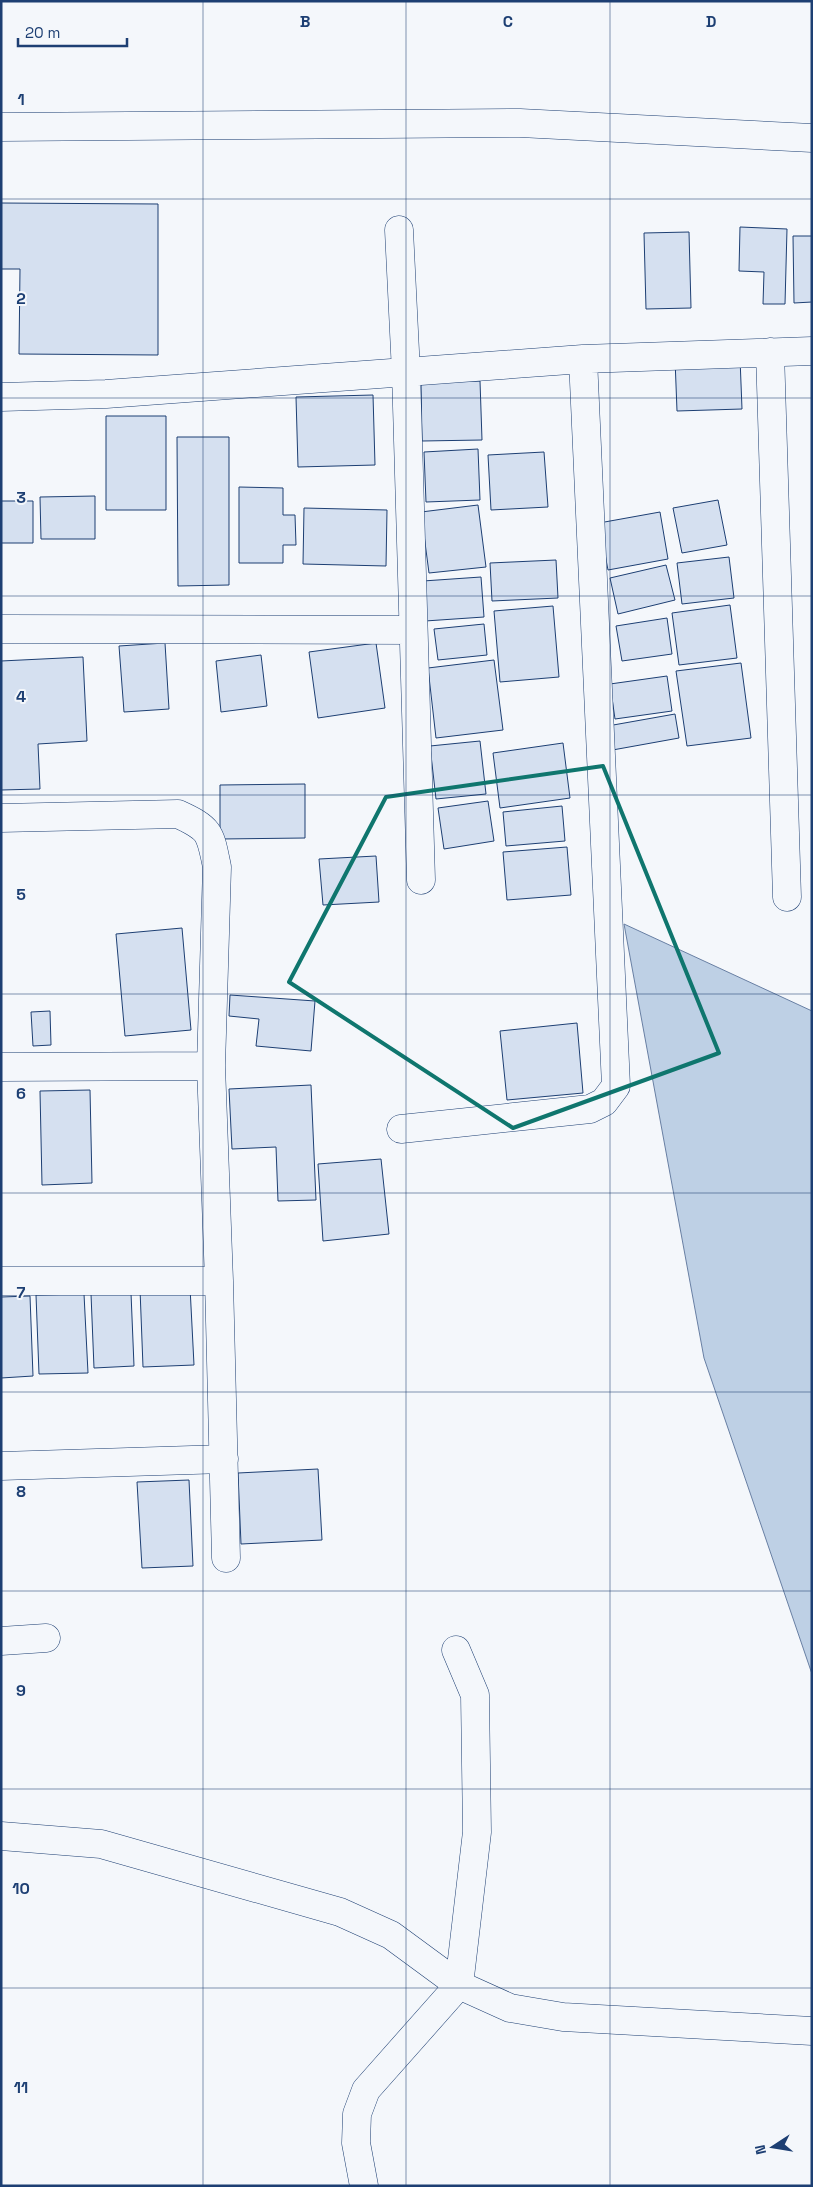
<svg xmlns="http://www.w3.org/2000/svg" width="813" height="2187" viewBox="0 0 813 2187" font-family="'Space Grotesk',sans-serif">
  <style>
    .water { fill: #bed0e5; stroke: #687fa3 }
    .building { fill: #d5e0f0; stroke: #1d3f73 }
    .lines { fill: none; stroke-linecap: round; stroke-linejoin: round }
    .street-casing { stroke: #1d3f73; stroke-width: 29 }
    .street { stroke: #f4f7fb; stroke-width: 28 }
    .marked { fill: none; stroke: #0f766e; stroke-width: 4; stroke-linejoin: round }
    .grid { fill: none; stroke: #1d3f73; stroke-width: 1; stroke-opacity: 0.55 }
    .grid-label { font-size: 16px; text-anchor: middle; font-weight: bold; fill: #1d3f73; stroke: #f4f7fb; stroke-width: 4; stroke-linejoin: round; paint-order: stroke }
  </style>
  <rect width="100%" height="100%" fill="#f4f7fb"/>
  <path class="water" d="M624,924L812,1011V1674L704,1358Z"/>
  <path class="building" d="M1,203L158,204V355L19,354L20,269H1Z
    M740,227L787,229L785,304H763L764,272L739,271Z
    M689,232L691,308L646,309L644,233Z
    M793,236H812V302L794,303Z
    M740,358L742,409L677,411L675,359Z
    M480,381L482,440L422,441L421,382Z
    M373,395L375,465L298,467L296,397Z
    M106,416H166V510H106Z
    M177,437H229V585L178,586Z
    M478,449L480,500L426,502L424,452Z
    M544,452L548,507L491,510L488,455Z
    M239,487L283,488V515H295L296,545H283V563H239Z
    M95,496V539H41L40,497Z
    M718,500L727,545L682,553L673,508Z
    M1,501H33V543H1Z
    M478,505L486,567L429,573L421,512Z
    M304,508L387,510L386,566L303,564Z
    M660,512L668,559L608,570L599,523Z
    M729,557L734,598L682,604L677,563Z
    M556,560L558,598L492,601L490,563Z
    M666,565L675,600L618,614L610,578Z
    M481,577L484,617L425,621L423,581Z
    M730,605L737,658L679,665L672,613Z
    M553,606L559,677L500,682L494,611Z
    M667,618L672,654L622,661L616,626Z
    M484,624L487,655L438,660L434,629Z
    M165,643L169,709L124,712L119,646Z
    M376,643L385,708L318,718L309,652Z
    M261,655L267,706L221,712L216,661Z
    M83,657L87,741L38,744L40,789L1,790V661Z
    M494,660L503,730L436,738L428,668Z
    M741,663L751,738L687,746L676,671Z
    M667,676L672,711L615,719L610,684Z
    M675,714L679,738L607,751L602,727Z
    M480,741L486,794L436,799L430,746Z
    M563,743L570,798L500,808L493,753Z
    M305,784V838L220,839V785Z
    M488,801L494,841L444,849L438,808Z
    M562,806L565,841L506,846L503,812Z
    M567,847L571,895L507,900L503,852Z
    M376,856L379,902L323,905L319,859Z
    M182,928L191,1030L125,1036L116,934Z
    M230,995L315,1001L311,1051L256,1046L259,1019L229,1016Z
    M50,1011L51,1045L33,1046L31,1012Z
    M577,1023L583,1093L507,1100L500,1031Z
    M311,1085L316,1200L278,1201L276,1147L232,1149L229,1089Z
    M90,1090L92,1183L42,1185L40,1091Z
    M381,1159L389,1234L323,1241L318,1164Z
    M190,1287L194,1365L143,1367L140,1289Z
    M131,1293L134,1366L94,1368L91,1294Z
    M84,1294L88,1373L39,1374L36,1295Z
    M30,1296L33,1376L1,1378V1297Z
    M318,1469L322,1540L241,1544L238,1473Z
    M189,1480L193,1566L142,1568L137,1482Z"/>
  <g class="lines">
    <defs>
      <path id="street" d="M1,127L520,123L812,138
        M399,230L406,372L421,880
        M770,352L787,897
        M1,397L106,394L583,359L812,351
        M1,629L413,630
        M1,818L178,814C211,829 210,833 217,867L211,1066L219,1281L226,1558
        M1,1067L211,1066
        M401,1129L590,1109L604,1102L616,1086L583,359
        M1,1281H219
        M1,1466L224,1459
        M1,1641L46,1638
        M1,1836L101,1844L340,1912L391,1935L459,1985L510,2008L563,2017L812,2031
        M364,2186L356,2143L357,2114L366,2090L459,1985L477,1832L475,1695L456,1650"/>
    </defs>
    <use href="#street" class="street-casing"/>
    <use href="#street" class="street"/>
  </g>
  <path class="marked" d="M603,766L719,1053L513,1128L289,982L386,797Z"/>
  <path class="grid" d="M203,1V2186M406,1V2186M610,1V2186M1,199H812M1,398H812M1,596H812M1,795H812M1,994H812M1,1193H812M1,1392H812M1,1591H812M1,1789H812M1,1988H812"/>
  <g class="grid-label">
    <text x="305" y="27">B</text>
    <text x="508" y="27">C</text>
    <text x="711" y="27">D</text>
    <text x="21" y="105">1</text>
    <text x="21" y="304">2</text>
    <text x="21" y="503">3</text>
    <text x="21" y="702">4</text>
    <text x="21" y="900">5</text>
    <text x="21" y="1099">6</text>
    <text x="21" y="1298">7</text>
    <text x="21" y="1497">8</text>
    <text x="21" y="1696">9</text>
    <text x="21" y="1894">10</text>
    <text x="21" y="2093">11</text>
  </g>
  <rect width="813" height="2187" fill="none" stroke="#1d3f73" stroke-width="5"/>
  <g transform="translate(773 2147) rotate(258)" stroke="#f4f7fb" stroke-width="4" paint-order="stroke">
  <path d="M0-4L9 19L0 12L-9 19Z" fill="#1d3f73"/>
  <text y="-8" font-size="14" font-weight="bold" text-anchor="middle" fill="#1d3f73">N</text>
  </g>
  <path d="M18 38v8h109v-8" fill="none" stroke="#1d3f73" stroke-width="2.5"/>
  <text x="25" y="38" font-size="15" fill="#1d3f73" stroke="#f4f7fb" stroke-width="4" paint-order="stroke">20 m</text>
</svg>
